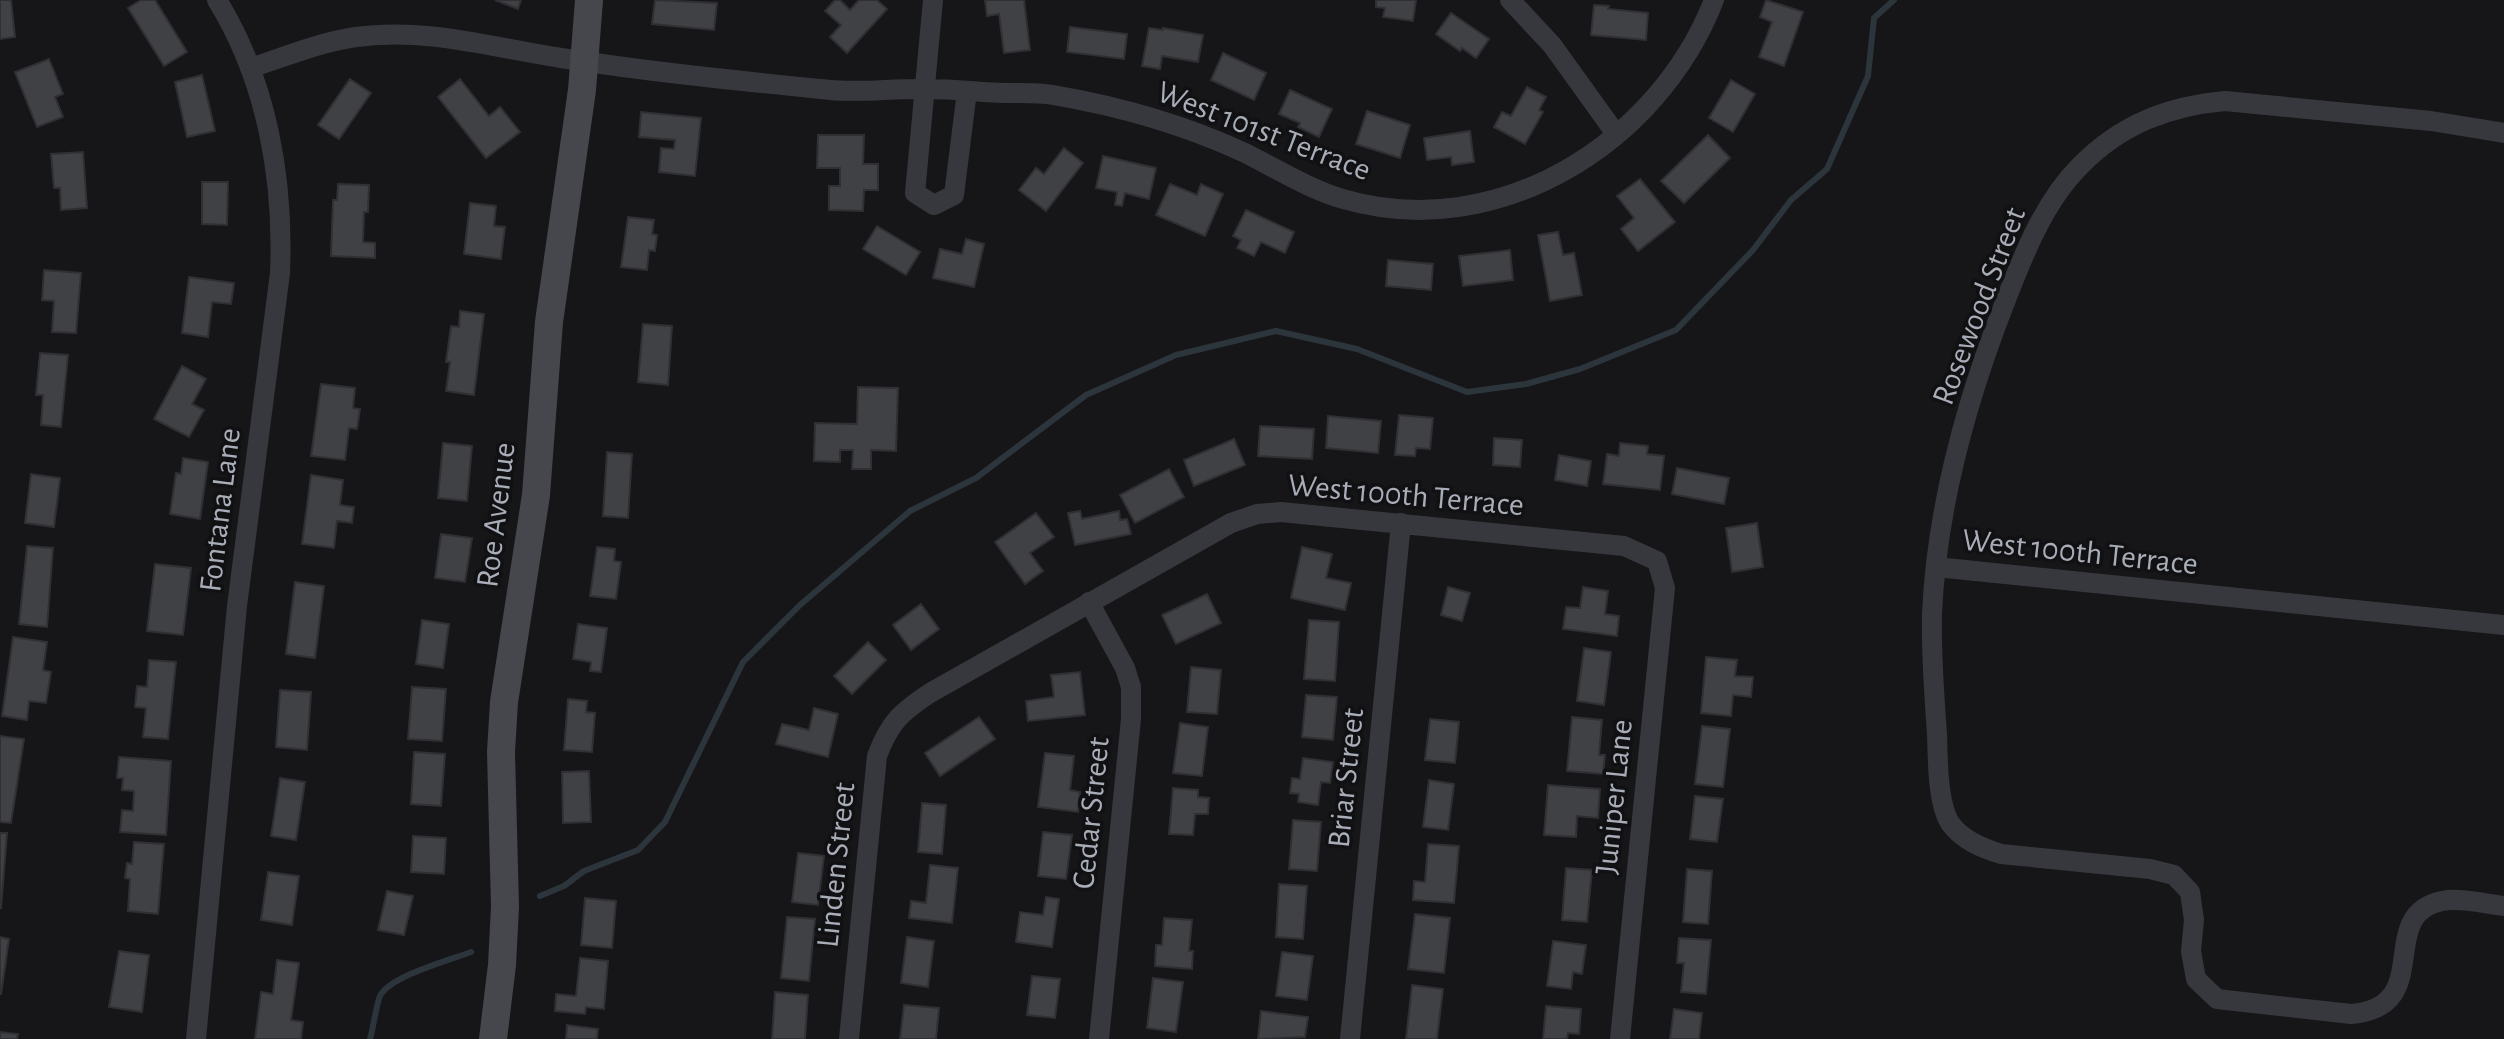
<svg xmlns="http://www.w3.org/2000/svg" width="2504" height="1039" viewBox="0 0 2504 1039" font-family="'Alegreya Sans',sans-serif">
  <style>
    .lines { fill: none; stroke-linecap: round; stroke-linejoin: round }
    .stream { stroke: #2c353c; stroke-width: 6 }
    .building { fill: #404145; stroke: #303034; stroke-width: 2 }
    .street { stroke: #37383d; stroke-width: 20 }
    .secondary { stroke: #45474d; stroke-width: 28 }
    .labels { text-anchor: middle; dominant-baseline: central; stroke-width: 7; stroke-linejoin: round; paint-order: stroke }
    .street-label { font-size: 32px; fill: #a8adb8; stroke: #111113 }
  </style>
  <rect width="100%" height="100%" fill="#161618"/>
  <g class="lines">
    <path class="stream" d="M540,896L564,886L584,871L638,850L665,822L743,662L800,605L910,511L976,478L1086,395L1176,355L1276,331L1357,349L1467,392L1526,384L1580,369L1676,330L1753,250L1791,200L1827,169L1868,76L1874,18L1894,0
      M370,1039C373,1029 377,1002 380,996C390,976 450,960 471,952"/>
  </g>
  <path class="building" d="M0,0H11L15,37L0,39Z
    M141,0H155L187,52L164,66L128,8Z
    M495,0H521L518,9Z
    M655,0L717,3L714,30L652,24Z
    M835,0H840L850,10L859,0H877L887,9L847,53L830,37L841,25L825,11Z
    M985,0H1024L1030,50L1004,53L999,14L987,16Z
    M1376,0H1416L1413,21L1383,17L1385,8L1376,7Z
    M1766,0L1803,12L1784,66L1759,57L1772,22L1760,17Z
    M1594,5L1609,6L1608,9L1648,13L1646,40L1591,35Z
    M1451,13L1489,39L1476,58L1462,48L1460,51L1436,34Z
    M1070,27L1127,34L1124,59L1067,52Z
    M1149,28L1163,30V28L1203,35L1198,62L1162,56L1160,69L1142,66Z
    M1223,53L1266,73L1254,100L1211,80Z
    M49,59L63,94L55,97L63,117L37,127L15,72Z
    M202,75L215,131L187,137L175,82Z
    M350,79L371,93L339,139L318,125Z
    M460,79L489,116L500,107L520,132L486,158L438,97Z
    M1731,80L1755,94L1733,132L1709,118Z
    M1527,87L1546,97L1539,110L1543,112L1525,144L1494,127L1502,112L1511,116Z
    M1290,90L1332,109L1319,137L1298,127L1300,123L1279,114Z
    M1367,111L1410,125L1400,158L1356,144Z
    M641,112L701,118L695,176L659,172L661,148L674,149L675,140L639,137Z
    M1470,131L1474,162L1452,165L1451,157L1427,160L1424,138Z
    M818,135H864L863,164H878V190H864L863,211L829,210V186H840V168H817Z
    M1708,135L1730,158L1684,203L1661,181Z
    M1064,148L1083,163L1046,211L1019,190L1036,168L1044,174Z
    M83,152L87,208L61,210L60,188H54L51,154Z
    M1103,156L1156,168L1149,199L1125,193L1122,206L1115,205L1117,192L1096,188Z
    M1640,179L1675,222L1638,251L1621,229L1634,218L1617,196Z
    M202,182H228L227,225L202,224Z
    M338,184L369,185L368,212H364L363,242L375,243V258L331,256L333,200H337Z
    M1170,184L1197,195L1201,184L1223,194L1205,236L1156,215Z
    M470,203L496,206L494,226L505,227L501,259L464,254Z
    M1246,210L1294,232L1285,253L1261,242L1254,256L1237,248L1241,240L1233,236Z
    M628,217L654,220L652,234L657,235L655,251L649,250L647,270L621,267Z
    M877,226L920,252L906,275L863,249Z
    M1558,232L1563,255L1574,253L1582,295L1550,301L1538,235Z
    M966,239L984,244L974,287L933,278L940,249L962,254Z
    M1510,250L1513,280L1463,286L1459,256Z
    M1388,260L1433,264L1431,290L1386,286Z
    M44,270L81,273L76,333L52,332L54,301L42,300Z
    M189,277L234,283L231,304L212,302L208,337L182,333Z
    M460,311L484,314L474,395L446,391L450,362H446L451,326L459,327Z
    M643,324L672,326L668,385L638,382Z
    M40,353L68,355L61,427L41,425L43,395H36Z
    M182,366L206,379L192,404L204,410L189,437L154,419Z
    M321,384L355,388L353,408L360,409L357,429L349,428L345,460L311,456Z
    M858,387L898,388L896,451L871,450V469H852L853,450H840V462L814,461L815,423L857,424Z
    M1399,415L1433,418L1430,449L1416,448L1415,456L1395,455Z
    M1328,416L1381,421L1378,453L1326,448Z
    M1260,426L1314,429L1312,459L1258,456Z
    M1494,438L1522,440L1520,467L1493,465Z
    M1234,439L1245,465L1194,486L1184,460Z
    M443,443L472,446L467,501L438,498Z
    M1620,443L1648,446L1647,454L1664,456L1660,490L1603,484L1607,454L1619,456Z
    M607,452L632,454L628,518L603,516Z
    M1559,455L1591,461L1587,486L1555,480Z
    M183,458L208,462L200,519L170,514L176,473L181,474Z
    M1677,468L1729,478L1724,504L1672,494Z
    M1169,469L1184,497L1135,523L1120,495Z
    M31,474L60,478L54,527L25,523Z
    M311,475L343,480L340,505L354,507L352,523L337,521L334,548L302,544Z
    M1080,511L1082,519L1119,511L1120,520L1127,519L1131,534L1075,545L1068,513Z
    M1036,513L1054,537L1030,553L1043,571L1025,584L995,542Z
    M1757,523L1763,567L1732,572L1726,528Z
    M441,534L472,538L465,582L435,578Z
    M27,546L53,548L47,627L19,624Z
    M597,547L615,549L614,561L621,562L616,599L590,596Z
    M1302,547L1332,554L1326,578L1351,583L1345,610L1291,598Z
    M155,564L191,568L183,635L147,631Z
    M295,582L324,586L315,658L286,654Z
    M1448,587L1470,593L1462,621L1441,615Z
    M1583,587L1608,591L1605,614L1619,616L1617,636L1563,629L1566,607L1580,608Z
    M1207,594L1221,623L1176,644L1162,615Z
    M921,604L939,629L911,650L893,625Z
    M422,620L449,624L443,668L416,664Z
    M1309,620L1339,622L1335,681L1304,679Z
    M578,624L607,628L601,672L590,671L591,662L573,659Z
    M13,637L47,642L43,670L51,672L46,703L29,701L27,720L2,716Z
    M868,642L886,660L852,694L834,676Z
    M1584,648L1611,652L1604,705L1577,701Z
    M1706,657L1737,660L1735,676L1753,677L1751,697L1733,695L1731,716L1701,713Z
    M149,660L176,662L168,739L143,737L146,708L135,707L137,686L147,687Z
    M1191,667L1221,670L1217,714L1187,712Z
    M1080,672L1085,715L1028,721L1026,701L1054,697L1051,675Z
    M412,687L446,689L442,741L408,739Z
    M280,690L311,692L307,750L276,747Z
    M1306,695L1337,697L1333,740L1302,737Z
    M568,699L587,701L586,712L595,713L592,752L564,750Z
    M814,708L838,714L828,757L776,744L782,724L809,730Z
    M979,717L995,739L940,776L925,753Z
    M1572,717L1602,720L1599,755H1605L1603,774L1567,771Z
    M1430,719L1459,722L1455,763L1425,760Z
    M1180,723L1208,727L1202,776L1173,773Z
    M1702,726L1730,729L1723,787L1695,784Z
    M0,736L24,739L11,823L0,822Z
    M414,752L445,754L441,806L411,804Z
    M1045,753L1074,756L1070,790L1080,792L1078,812L1038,807Z
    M119,757L171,761L166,835L120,832L122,810L133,811L134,791L122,790L123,778H117Z
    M1303,758L1333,762L1330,783L1321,782L1318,805L1298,802L1299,794L1290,793L1292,778L1300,779Z
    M589,771L591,822L563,823L562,772Z
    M280,778L305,782L296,840L271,836Z
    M1429,780L1454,784L1448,830L1423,827Z
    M1548,785L1600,789L1598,818L1577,816L1576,837L1544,835Z
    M1173,788L1198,790V797L1209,798L1208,814H1195L1193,835L1169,834Z
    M1695,796L1723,799L1717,842L1690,839Z
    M922,803L946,805L942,854L918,852Z
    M1293,820L1321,822L1317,871L1289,869Z
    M1043,832L1072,835L1066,879L1038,876Z
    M0,833H7L1,908H0Z
    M413,836L446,838L444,874L411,872Z
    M134,842L164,844L158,914L128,911L130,879L125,878L127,863L132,864Z
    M1428,844L1459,846L1454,903L1413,900L1414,881L1425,882Z
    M798,853L824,856L818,905L792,902Z
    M930,865L958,868L952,923L909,918L911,901L926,903Z
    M1566,868L1592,870L1587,922L1562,920Z
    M1687,869L1712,871L1708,924L1683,922Z
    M268,872L299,876L292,925L261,920Z
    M1279,884L1307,886L1303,939L1276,937Z
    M387,891L413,896L404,935L378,930Z
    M1046,897L1059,899L1052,947L1016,942L1020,912L1043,915Z
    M585,898L616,901L612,948L581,945Z
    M1415,914L1450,918L1444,973L1408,969Z
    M787,917L815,919L809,981L781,978Z
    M1164,918L1192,920L1189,951H1193L1192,969L1155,966L1156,945H1162Z
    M0,937L9,939L1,994H0Z
    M907,937L934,941L928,987L901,983Z
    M1679,938L1711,940L1706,994L1681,992L1684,963H1677Z
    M1553,941L1586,945L1582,974L1573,972L1571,989L1547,986Z
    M119,951L149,955L142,1012L109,1007Z
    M1282,952L1313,956L1307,1000L1276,996Z
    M580,958L608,961L604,1009L586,1007L585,1014L555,1011L556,994L576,996Z
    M277,960L299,963L291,1020L303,1022L301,1039H255L261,992L273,994Z
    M1032,976L1060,979L1055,1018L1027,1015Z
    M1153,978L1183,982L1176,1032L1147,1028Z
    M1412,985L1443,989L1437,1039H1406Z
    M775,992L808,995L805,1039H772Z
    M904,1005L939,1008L936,1039H900Z
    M1546,1006L1581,1009L1579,1034L1568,1033L1567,1039H1543Z
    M1674,1009L1702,1013L1699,1039H1670Z
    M1261,1011L1308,1017L1305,1037L1258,1039Z
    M567,1025L598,1029L597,1039H566Z
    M0,1032L18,1034L17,1039H0Z"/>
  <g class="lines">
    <path class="street" d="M933,0L915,193L934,205L954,195L967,91
      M1510,0L1552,45L1616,134
      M250,68C285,57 320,42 356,37C425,27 494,48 561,58C650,72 741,81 830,90C862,93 894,88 926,89C952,89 979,92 1005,93C1021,93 1037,92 1053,95C1118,106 1182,124 1243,152C1276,168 1308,189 1343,199C1497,244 1658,144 1714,0
      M2504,133L2431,121L2225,101C2169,106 2121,124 2080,166C2045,201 2025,251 2007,297C1967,398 1937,504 1932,613C1931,653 1934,694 1937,734C1938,758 1937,802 1950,823C1962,840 1982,848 2001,854L2150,869L2174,875L2190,892L2194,920L2191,951L2196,979L2217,999L2351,1014C2437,1007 2374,915 2442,901C2460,897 2485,904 2504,906
      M1936,567L2504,625
      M1089,602L1125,668L1131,687V719L1099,1039
      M196,1039L237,606L280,273C284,179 267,81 217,0
      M849,1039L877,756C890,722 900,713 930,693L1231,523L1257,514L1281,512L1624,546L1657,561L1665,588L1620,1039
      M1350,1039L1401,523"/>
    <path class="secondary" d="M493,1039L502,965L505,907L501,752L504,702L536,495L549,322L582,90L589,0"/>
  </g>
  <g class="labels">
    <g class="street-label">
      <text transform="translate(1264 131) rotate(21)">West 101st Terrace</text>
      <text transform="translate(1979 306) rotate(-69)">Rosewood Street</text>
      <text transform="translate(1406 495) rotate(5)">West 100th Terrace</text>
      <text transform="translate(220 510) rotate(-83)">Fontana Lane</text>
      <text transform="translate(496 515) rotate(-83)">Roe Avenue</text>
      <text transform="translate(2080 552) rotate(6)">West 100th Terrace</text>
      <text transform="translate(1346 778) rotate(-84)">Briar Street</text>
      <text transform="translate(1614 797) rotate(-84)">Juniper Lane</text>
      <text transform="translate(1091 813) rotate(-84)">Cedar Street</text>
      <text transform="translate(836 865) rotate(-84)">Linden Street</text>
    </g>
  </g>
</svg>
